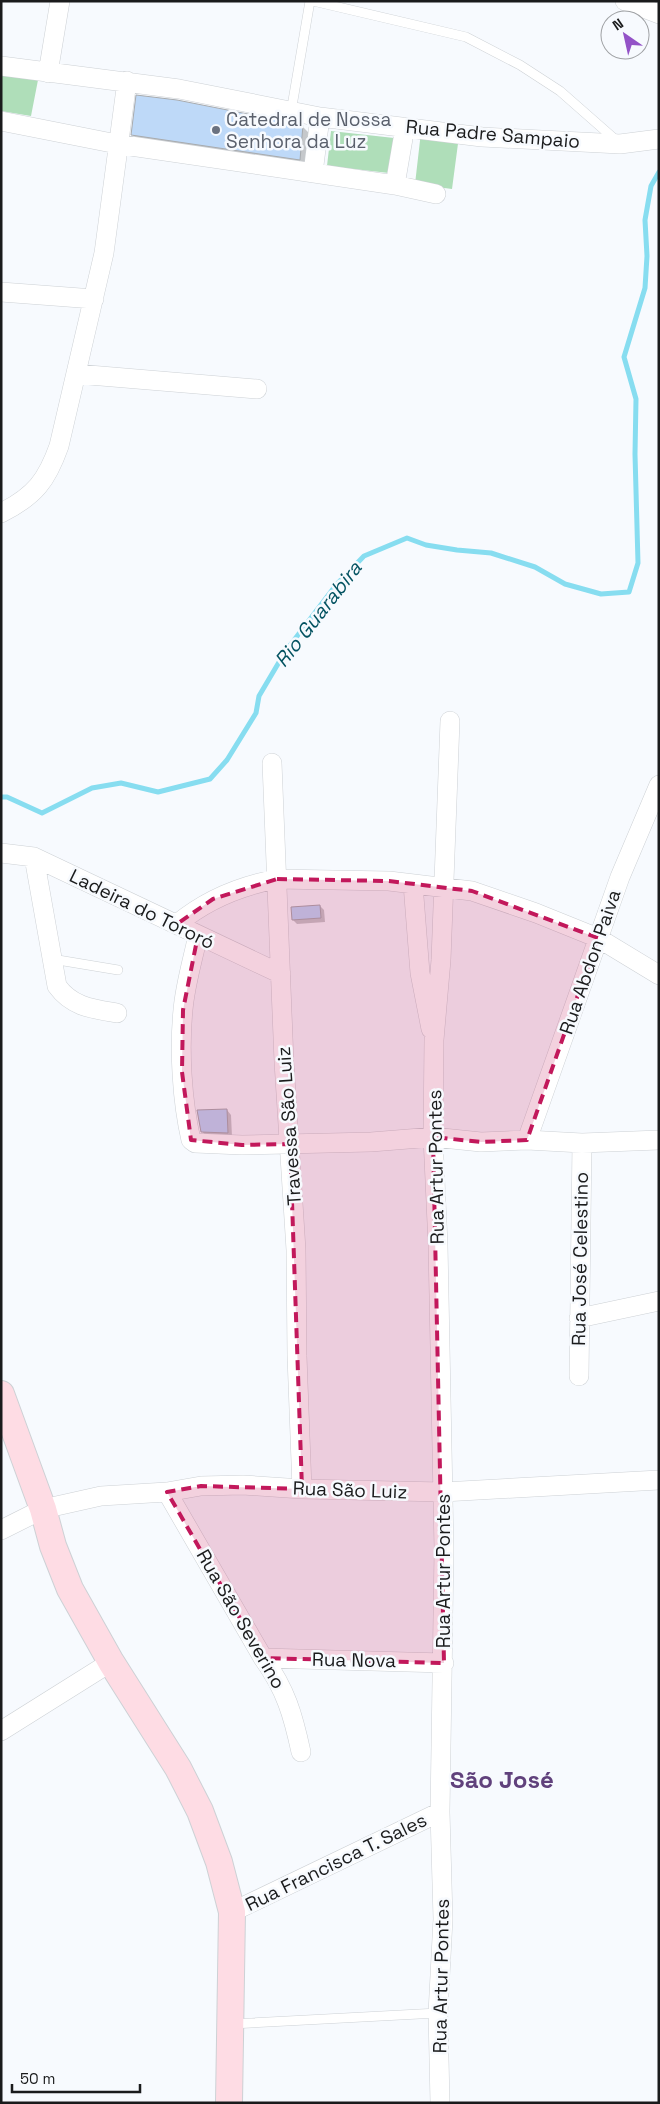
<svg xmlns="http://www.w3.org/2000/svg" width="660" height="2104" viewBox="0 0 660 2104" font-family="'Space Grotesk',sans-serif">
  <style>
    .green { fill: #afdeb9 }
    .shadow { fill: #0003 }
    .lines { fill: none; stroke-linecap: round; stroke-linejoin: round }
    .stream { stroke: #87ddf0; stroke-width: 5 }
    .building { fill: #bed9f8; stroke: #a8abae }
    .lane-casing { stroke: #cdd1d5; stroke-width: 10 }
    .street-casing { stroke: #cdd1d5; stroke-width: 20 }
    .secondary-casing { stroke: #cdd1d5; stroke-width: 28 }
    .lane { stroke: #fff; stroke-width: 9 }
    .street { stroke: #fff; stroke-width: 19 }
    .secondary { stroke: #fedce4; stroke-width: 26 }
    .marked { fill: #c2185b; fill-opacity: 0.2; stroke: #c2185b; stroke-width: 4; stroke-dasharray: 10 6; stroke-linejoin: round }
    .worship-dot { fill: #6b7280; stroke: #f7fafe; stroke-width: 2 }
    .labels { text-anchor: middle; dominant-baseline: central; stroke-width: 5; stroke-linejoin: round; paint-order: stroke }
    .worship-label { font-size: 19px; fill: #5b616d; stroke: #f7fafe; text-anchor: start }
    .street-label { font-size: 19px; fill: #1a1b1c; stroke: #f7fafe }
    .water-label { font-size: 20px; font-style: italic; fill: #045361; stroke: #f7fafe }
    .district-label { font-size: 24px; font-weight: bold; fill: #60417c; stroke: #f7fafe }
  </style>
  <rect width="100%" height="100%" fill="#f7fafe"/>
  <path class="green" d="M1,75L38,80L31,116L1,111Z
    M331,131L394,138L389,173L327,166Z
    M421,132L459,136L452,189L415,184Z"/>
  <path class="shadow" d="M302,126L311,135L308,168L141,143L132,134Z
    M320,906L324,910L325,922L297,924L293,920Z
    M227,1110L231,1115L232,1137L206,1136L202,1131Z"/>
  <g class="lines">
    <path class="stream" d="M1,797H7L42,813L92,788L121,783L158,792L210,779L227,760L256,713L259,696L285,652L336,585L364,556L407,538L426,545L457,550L491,553L535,567L565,584L601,594L629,592L638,563L635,454L636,399L624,357L645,288L647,256L645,220L651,186L659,172"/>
  </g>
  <path class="building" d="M136,95L177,100L303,125L300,160L131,135Z
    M320,905L321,918L292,920L291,907Z
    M227,1109L228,1133L201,1132L197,1110Z"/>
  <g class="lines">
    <defs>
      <path id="lane" d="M313,1L466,37L520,65L560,91L618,142
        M291,112L310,1
        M52,959L118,970
        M232,2024L438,2013"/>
      <path id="street" d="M625,1L659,14
        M1,66L179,89L320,117L482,137L620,144L659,139
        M48,73L60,1
        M1,121L117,144L395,185L436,194
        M313,173L320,117
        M395,185L405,127
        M1,292L94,299
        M77,374L257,389
        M1,513C35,496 47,480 59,446L104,253L127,81
        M272,763L284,1062L296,1250L297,1356L302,1489
        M1,853L34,857L281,974
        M34,857L57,986C72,1007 93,1009 117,1013
        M413,884L420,973L431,1029
        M177,924C206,900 239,886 277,879L389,881L472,891L536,913L598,938L659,975
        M198,935C193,959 185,985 183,1010C179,1050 182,1101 191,1140L195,1143L242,1145L371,1142L433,1137L481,1142L527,1140L582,1143L659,1140
        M527,1140L620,877L659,785
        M579,1318L659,1301
        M579,1376L582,1143
        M167,1492L263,1658C286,1690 293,1715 301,1752
        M1,1530L43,1509L101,1496L167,1492L201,1486L243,1485L302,1489L443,1492L659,1480
        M263,1658L444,1663
        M1,1731L111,1662
        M232,1912L440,1812
        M440,2103L438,2013L443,1919L440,1812L444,1550L438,1245L433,1137L434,1040L441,960L450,721"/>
      <path id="secondary" d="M1,1394L43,1509L53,1546L70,1589L111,1662L178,1768L200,1811L219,1862L232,1912L229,2103"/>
    </defs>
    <use href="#lane" class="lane-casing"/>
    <use href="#street" class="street-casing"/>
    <use href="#secondary" class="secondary-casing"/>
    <use href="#lane" class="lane"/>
    <use href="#street" class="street"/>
    <use href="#secondary" class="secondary"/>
  </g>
  <path class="marked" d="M277,879L389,881L472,891L598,938L527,1140L481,1142L433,1137L444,1663L263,1658L167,1492L201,1486L302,1489L290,1144L242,1145L191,1140L182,1072L183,1010L198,935L177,924L213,899Z"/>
  <circle class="worship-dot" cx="216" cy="130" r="5"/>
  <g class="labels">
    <g class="worship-label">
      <text x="226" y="119">Catedral de Nossa<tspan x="226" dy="22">Senhora da Luz</tspan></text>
    </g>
    <g class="street-label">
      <text transform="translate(493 134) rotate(5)">Rua Padre Sampaio</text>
      <text transform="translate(142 909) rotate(26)">Ladeira do Tororó</text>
      <text transform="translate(590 962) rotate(-71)">Rua Abdon Paiva</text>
      <text transform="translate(289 1126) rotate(-94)">Travessa São Luiz</text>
      <text transform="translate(436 1167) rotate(-91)">Rua Artur Pontes</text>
      <text transform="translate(580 1259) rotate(-89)">Rua José Celestino</text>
      <text transform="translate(350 1490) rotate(2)">Rua São Luiz</text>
      <text transform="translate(443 1571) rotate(-90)">Rua Artur Pontes</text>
      <text transform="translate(241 1619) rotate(60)">Rua São Severino</text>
      <text transform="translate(354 1660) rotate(1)">Rua Nova</text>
      <text transform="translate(336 1862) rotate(-26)">Rua Francisca T. Sales</text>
      <text transform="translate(441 1976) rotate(-89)">Rua Artur Pontes</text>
    </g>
    <g class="water-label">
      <text transform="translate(318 614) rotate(-52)">Rio Guarabira</text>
    </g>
    <g class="district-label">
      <text x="502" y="1779">São José</text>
    </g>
  </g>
  <rect width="660" height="2104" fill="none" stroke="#1a1b1c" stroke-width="5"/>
  <g transform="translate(625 35) rotate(326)"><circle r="24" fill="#f7fafe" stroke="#9fa1a4"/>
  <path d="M0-4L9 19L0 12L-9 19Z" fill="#9352c7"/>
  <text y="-8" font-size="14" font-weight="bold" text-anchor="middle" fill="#1a1b1c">N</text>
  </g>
  <path d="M12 2084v8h128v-8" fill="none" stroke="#1a1b1c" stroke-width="2.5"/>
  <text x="20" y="2084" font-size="15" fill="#1a1b1c" stroke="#f7fafe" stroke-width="4" paint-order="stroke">50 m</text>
</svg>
